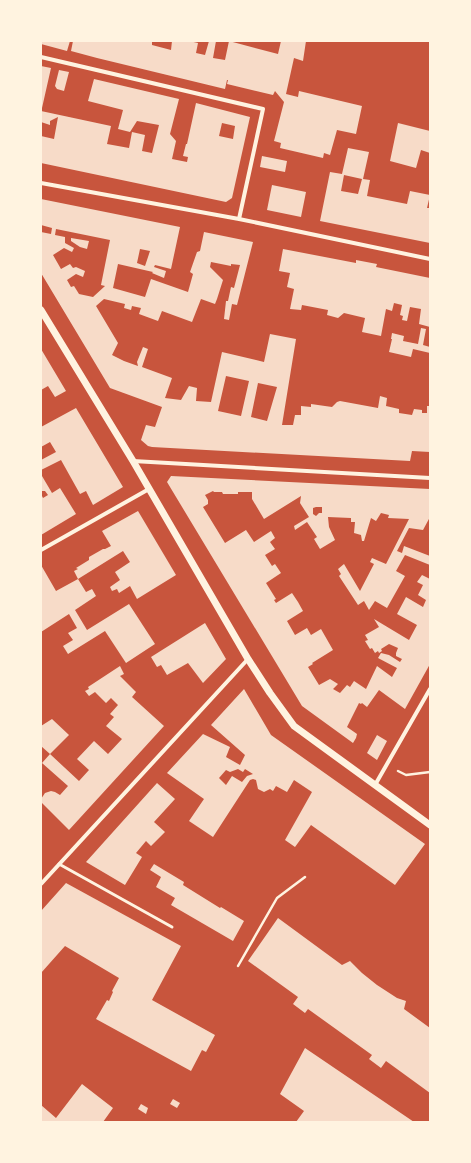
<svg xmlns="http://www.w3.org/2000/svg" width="471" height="1163" viewBox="0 0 471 1163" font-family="'Alegreya Sans',sans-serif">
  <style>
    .building { fill: #f7dbc8; fill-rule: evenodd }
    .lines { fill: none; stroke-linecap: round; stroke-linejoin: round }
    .path { stroke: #fff3e0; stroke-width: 2.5 }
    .service { stroke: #fff3e0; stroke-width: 3 }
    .minor { stroke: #fff3e0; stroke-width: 4 }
    .tertiary { stroke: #fff3e0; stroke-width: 7 }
  </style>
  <rect width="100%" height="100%" fill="#c8553d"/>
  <path class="building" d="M41,41H70L67,51L41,44Z
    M73,41H152V45L171,50L172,41H189L198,43L196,53L205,55L209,41H216L213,58L225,60L229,41L278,54L281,41H306L303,61L294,58L286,94L298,97L299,91L362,106L356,134L337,130L330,155L324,153L323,158L280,148L281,143L274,141L284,102L275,91L273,95L227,84L228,80H227L225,89L97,58L71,51Z
    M41,66L51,68L42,108H41Z
    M59,70L69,72L64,91L57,89L55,86Z
    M94,79L179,99L170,134L176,141L172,159L187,162L188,157L183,156L186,144H187L196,103L250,117L232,198L226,202L41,163V136L54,139L58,117L50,121V125L41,122V111L111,126L107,144L129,148L132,132L145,135L142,151L152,153L159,125L137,121L130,132L118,129L123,110L88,101ZM222,123L235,126L233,139L219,136Z
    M398,123L430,131V153L421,150L416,168L390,161Z
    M348,148L369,152L363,179L370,180L367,196L407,204L410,191L430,195L427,208H430V243L320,221L330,172L342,174ZM344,175L362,179L358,194L341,191Z
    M262,156L287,161L285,172L260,167Z
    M272,185L306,192L301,217L267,210Z
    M41,199L180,227L171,269L155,265L154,267L166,271L164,278L152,273L153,272L118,264L113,288L145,297L151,279L188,292L193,274L190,272L197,252L200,251L204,232L253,242L237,305L232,304L229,320L224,319L226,301H228L231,287L234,288L240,265L231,264V266L211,262L210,267L223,280L217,299L215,304L201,299L192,322L162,311L158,321L139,314L141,308L132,306L131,310L124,308L125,304L104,299L96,306L118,343L112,355L124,361L138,366L137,362L143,347L148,349L142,367L172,378L165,398L181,400L189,386L197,388L196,401L211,402L222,352L264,362L270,334L296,339L282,425H293L295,415H301V406L311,407V404L332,407L337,402L340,401L378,408L380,396L387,398L386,406L399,409V413L412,415L414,409L422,410V413H427V406H430V452L412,451L410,461L152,447L148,446L141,440L146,425L155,427L162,407L110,388L41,273V232L51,234L52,228L41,225ZM56,229L110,240L101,285L105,286L93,297L79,294L74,286L71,287L67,280L76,274L83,277L85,271L76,267L73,268L70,264L61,269L53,255L64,248L72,252L74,248L65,243V237L55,235ZM140,249L150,251L145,266L137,263ZM226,376L249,381L241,416L218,411ZM258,383L277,387L267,421L251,417Z
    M71,238L89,241L87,249L80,247L71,241Z
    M283,249L356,263V260L377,264L376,267L430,278V327L419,324L421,309L410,307L407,321L402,320L403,316L400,315L402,305L394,303L392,311L386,309L381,336L362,332L365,318L344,313L338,318L327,315L328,310L302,305L301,310L290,309L294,289L287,287L290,273L279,271Z
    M421,328L426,329L423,345L430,347V353L413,349L411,357L389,352L392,339H391L392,333L404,336L403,341L418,344Z
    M41,349L66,391L55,397L48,386L41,390Z
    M76,408L123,487L93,505L86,491L80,494L61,460L41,470V460L56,452L50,442L41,447V427Z
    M42,476L52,493L60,488L76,514L41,535V494L43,498L48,495L45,491H41V477Z
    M171,476L430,489V517L423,530L409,528L397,551L402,553L404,546L430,556V565L405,555L396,571L405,576L387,608L375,601L369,610L364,601L358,605L339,576L341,574L338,569L344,564L360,591L374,564L370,562L372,558L386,564L409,519L388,518L389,515L381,513L376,521L371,518L364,541H362L361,535L354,533L355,522H351V518L328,517L329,527L335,540L320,549L314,539L317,537L307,522L295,530L294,526L309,517L300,503L301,496L264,519L252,499V492H238V494H223L222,492H214L213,491L205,495L208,500V504L203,507L225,543L246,530L254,542L271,531L275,538L270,542L275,549L265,555L272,566L275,564L281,573L266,583L276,599L274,600L276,603L292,593L298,602L303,611L287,621L295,635L307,628L311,635L321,629L333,650L312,663L313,664L308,667L319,685L330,679L338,684L333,689L340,693L347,685L350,687L354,681L366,689L377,666L392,677L397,668L378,658L381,653L389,655L400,662L402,659L396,656V653L398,648L389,644L381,649L382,651L379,653L378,651L375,653L372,648L370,649L365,641L368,640L365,635L379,627L374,619L409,640L417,625L397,614L406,597L423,607L426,600L418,595L423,585L417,582L422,575L430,579V664L405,709L379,690L367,707L362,703L361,704L359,703L347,727L357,734L356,738L353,743L302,706L167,482ZM316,507H322V513H319L316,516L313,514V508Z
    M138,511L176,575L137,599L130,586L119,593L117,589L112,591L110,587L120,580L115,572L130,562L123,551L78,579L74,571L78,569L76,568L89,560V557L103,549H105L111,546L102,531Z
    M41,565L56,591L78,579L86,592L92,589L96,596L75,610L87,630L129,604L155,644L126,663L105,631L68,654L63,646L73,640L68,633L77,628L69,614L41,632Z
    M205,623L226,659L203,683L188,663L167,675L161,665L157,667L151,657Z
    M120,666L124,674L120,676L136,692L132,697L164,726L69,830L42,803L41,799L45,793L51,791L55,792L60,795L68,786L42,763L50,754L41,746V726L52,719L69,735L50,754L79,781L89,770L77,759L94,741L108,754L122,739L106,726L114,717L110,714L118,705L111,698L106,703L95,692L89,696L85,691L89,689L88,687Z
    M244,689L271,735L425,844L395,885L311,825L295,847L285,840L312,792L294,780L287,792L276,786L273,791L270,789L264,792L258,789L256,780L253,779L250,780L213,837L189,821L204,799L167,773L203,734L230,747L226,757L240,765L245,755L211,725ZM238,769L243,772L245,769L253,774L247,776L242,782L232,776L226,785L219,778L226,770L230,772Z
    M377,735L387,741L377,760L367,753Z
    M157,783L175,799L154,822L165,832L151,846L146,841L136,853L142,857L125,885L86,862Z
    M154,864L184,882L183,885L220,908L221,907L244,921L233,941L171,905L175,898L156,887L161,877L150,870Z
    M66,883L181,946L152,1000L215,1035L206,1052L202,1050L191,1071L96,1019L107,1000L109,1001L113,992L112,991L119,978L65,946L41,973V911Z
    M278,918L342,965L350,961L362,973L377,985L397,998L406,1001L404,1009L430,1028V1093L386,1061L381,1068L369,1059L372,1055L308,1009L305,1013L293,1004L298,997L248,961Z
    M305,1048L414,1122H296L304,1111L280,1094Z
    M82,1084L113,1108L103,1122H41V1105L56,1118Z
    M173,1099L180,1103L177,1108L170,1104Z
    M141,1104L148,1108L146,1114L138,1109Z"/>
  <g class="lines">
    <path class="path" d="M398,771L406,775L430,772
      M238,966L277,898L305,877"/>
    <path class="service" d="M59,864L172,927"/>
    <path class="minor" d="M41,57L263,109L239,219
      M41,183L239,219L430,259
      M133,461L430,478
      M41,550L149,489
      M375,785L430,689
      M41,884L248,659"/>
    <path class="tertiary" d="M41,310L133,461L248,659L270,693L294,726L430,825"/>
  </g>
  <rect width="471" height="1163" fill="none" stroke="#fff3e0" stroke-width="84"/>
</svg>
